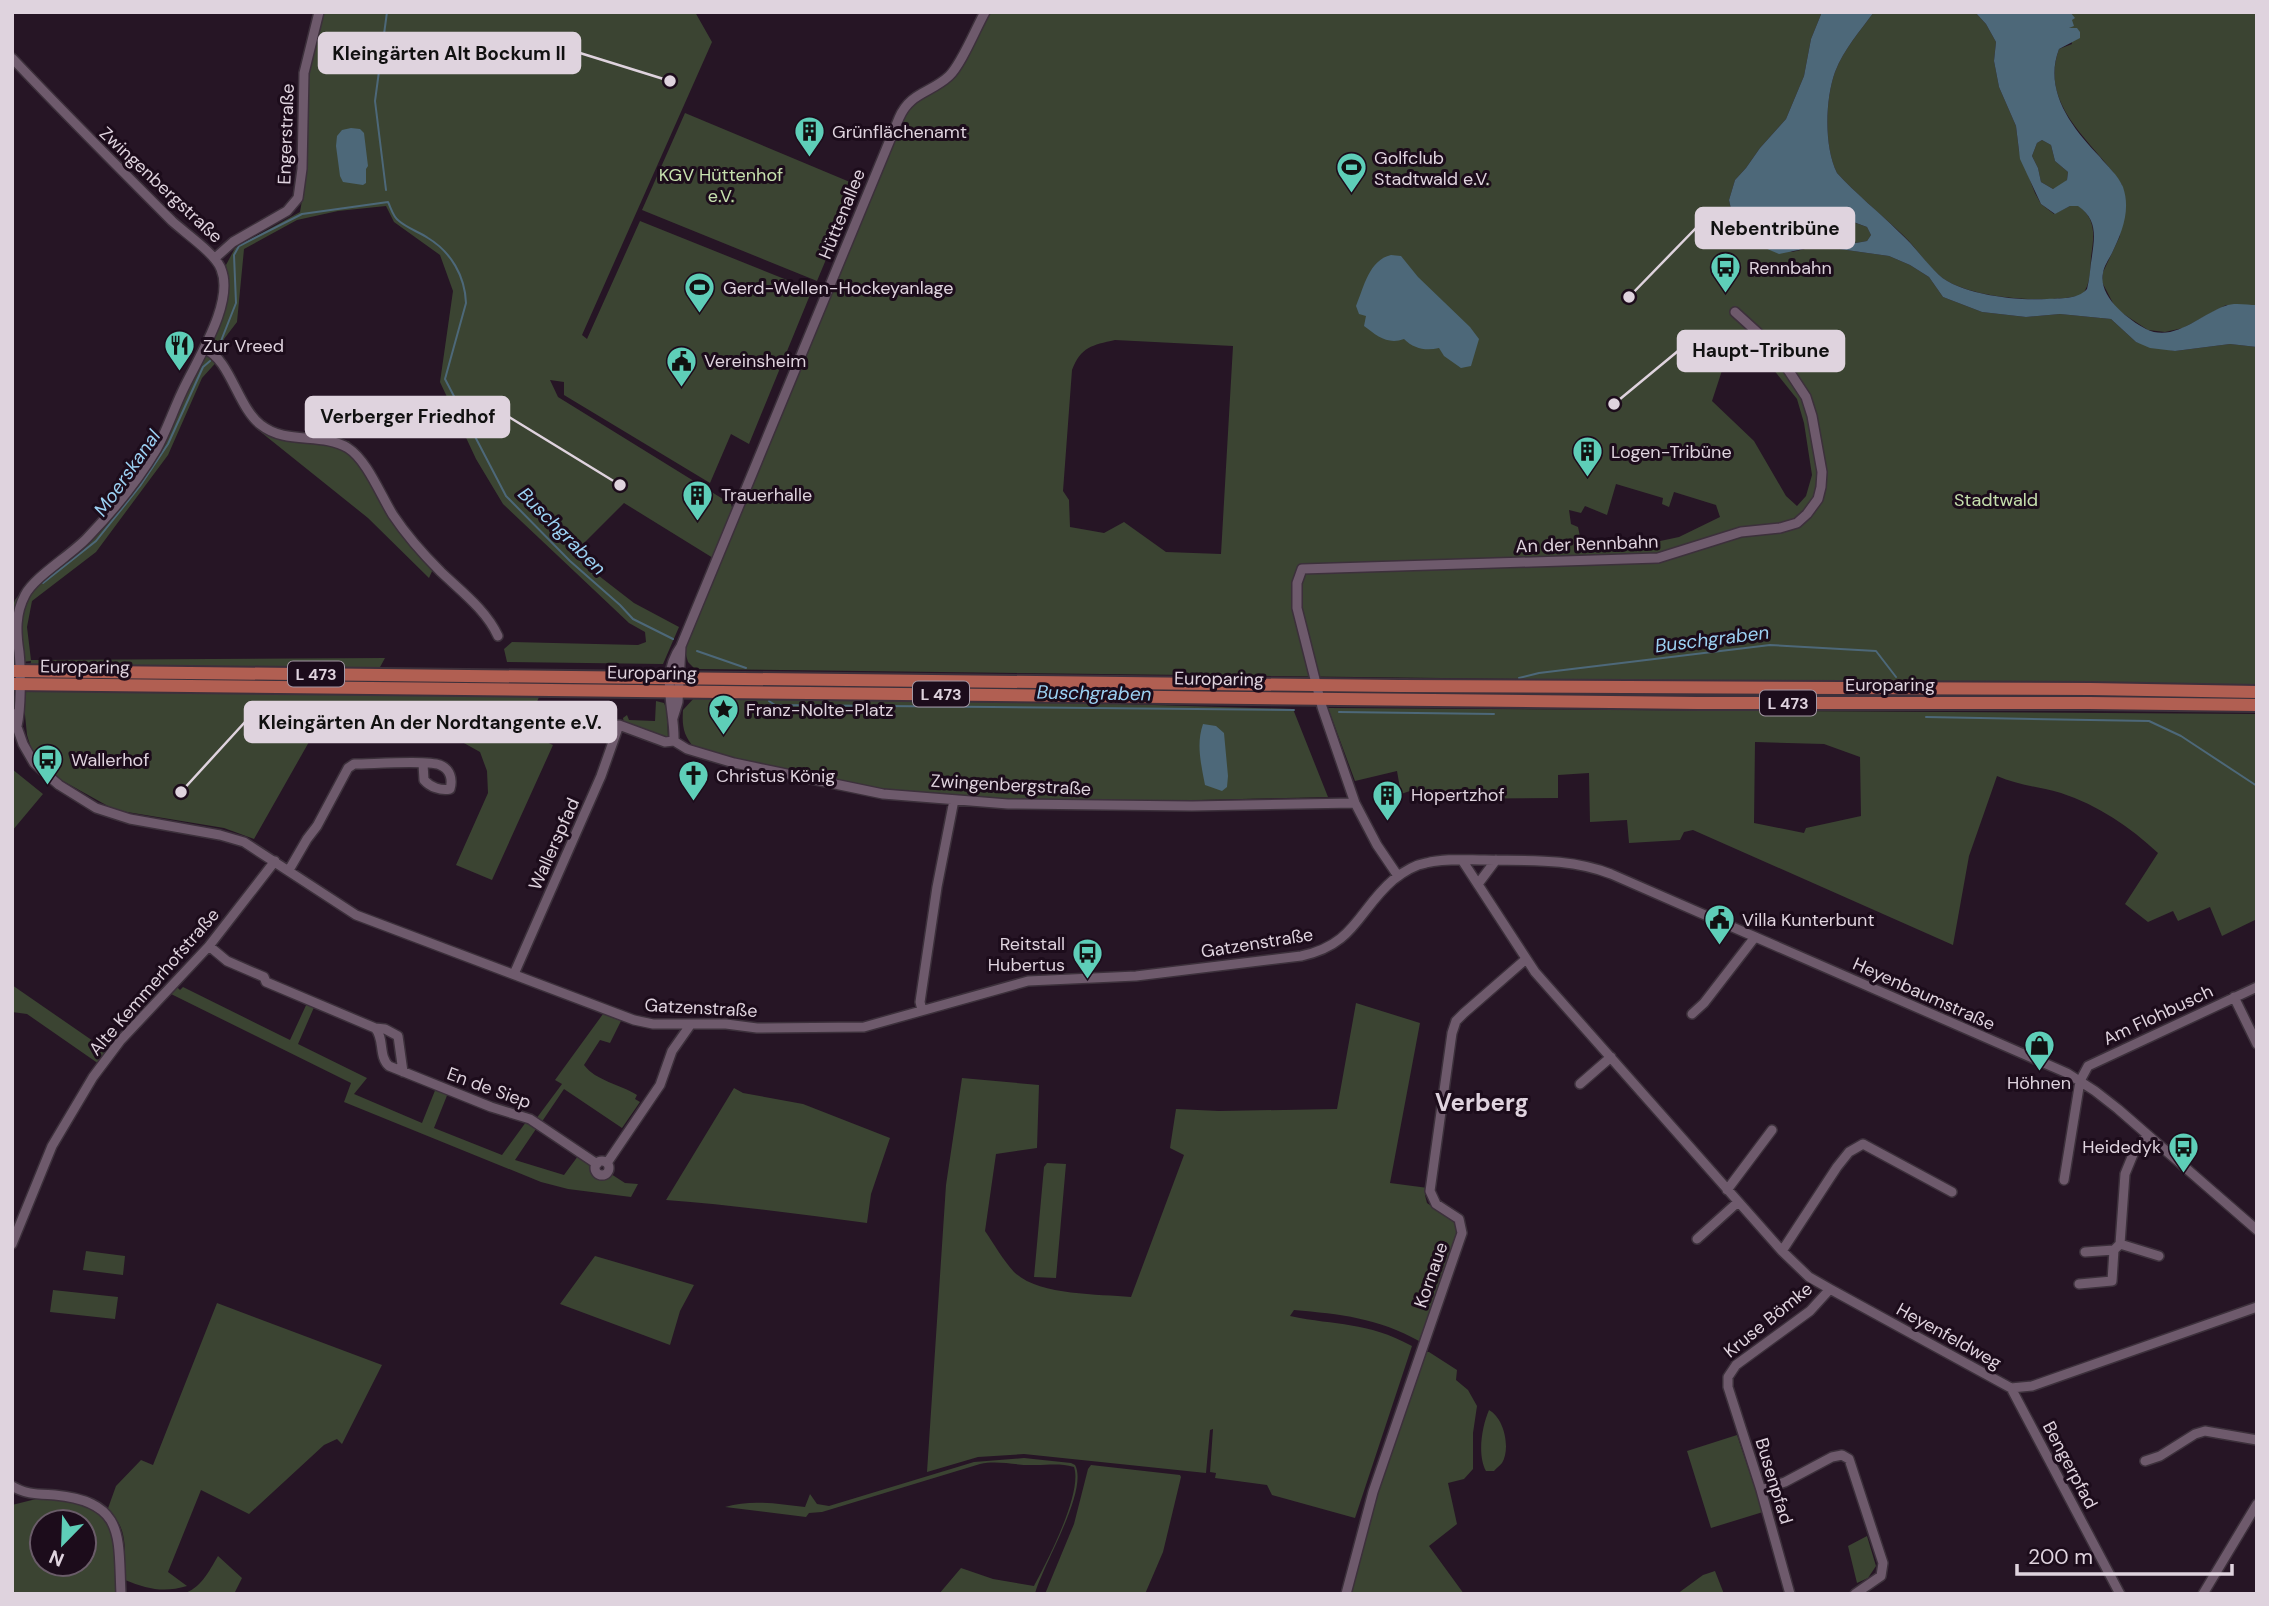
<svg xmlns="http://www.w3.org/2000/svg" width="2269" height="1606" viewBox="0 0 2269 1606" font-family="'DM Sans',sans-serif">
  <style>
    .green { fill: #3b4432; fill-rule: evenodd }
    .water { fill: #4d6879; fill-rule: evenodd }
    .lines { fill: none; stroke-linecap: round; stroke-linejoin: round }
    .stream { stroke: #4d6879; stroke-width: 2 }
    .minor-casing { stroke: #3c303b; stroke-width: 12 }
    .major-casing { stroke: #3c303b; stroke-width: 16 }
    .minor { stroke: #6e5a6c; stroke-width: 9 }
    .major { stroke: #b15f52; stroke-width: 12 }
    .labels { text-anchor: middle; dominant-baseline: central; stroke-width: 6; stroke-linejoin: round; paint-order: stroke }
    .shield { fill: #1c0c1b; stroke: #a497a4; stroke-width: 2 }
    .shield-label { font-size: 16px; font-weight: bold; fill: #dfd3de }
    .poi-label { font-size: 18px; fill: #dfd3de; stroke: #1c0c1b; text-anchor: start }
    .street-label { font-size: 18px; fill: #dfd3de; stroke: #1c0c1b }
    .park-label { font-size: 18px; fill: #c6e0ae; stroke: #1c0c1b }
    .water-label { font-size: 19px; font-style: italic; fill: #9cd1f3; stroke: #1c0c1b }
    .district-label { font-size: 24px; font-weight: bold; fill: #dfd3de; stroke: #1c0c1b }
    .leader { fill: none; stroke: #dfd3de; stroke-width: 2.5 }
    .callout-dot { fill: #dfd3de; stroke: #1c0c1b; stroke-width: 2.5 }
    .callout { fill: #dfd3de; stroke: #dfd3de; stroke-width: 2.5 }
    .callout-label { font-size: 19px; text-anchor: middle; font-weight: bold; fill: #111 }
  </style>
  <rect width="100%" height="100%" fill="#261525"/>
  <path class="green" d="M321,12H695L712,42L582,335L587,339L640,221L812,290L749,444L731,434L710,483L564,395V382L550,380L558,397L731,504L733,511L713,558L624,503L572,555L634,603L679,627L663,664L507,662L504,649L512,642L638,645L646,642L645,632L629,623L503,504L476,459L440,382L453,291L440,255L394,222L386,206L338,211L297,220L244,249L237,322L224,339L221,357L202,378L168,455L96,552L32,601L27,627L31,660L385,658L367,691L540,695L535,706V715L546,725L540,739L553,745L492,880L456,865L488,793L487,771L480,752L437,728L318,726L254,839L224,828L115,810L54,776L31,748L27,735L24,705L31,661L12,663V609L15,600L25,587L82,539L130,482L149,455L202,341L213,343L228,288L226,265L235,248L300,212L304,189L307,77Z
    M989,12H1822L1811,39L1804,76L1786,119L1760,148L1746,168L1735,180L1729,200L1733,218L1792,252L1818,246L1889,256L1910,265L1929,277L1943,297L1982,312L2026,317L2060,314L2111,319L2136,342L2175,351L2230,344L2257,347V688L695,669L688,662L684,648L909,103L944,86L953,79ZM1733,337L1750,340L1797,399L1804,423L1812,475L1806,496L1797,506L1786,496L1754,441L1712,401ZM1115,340L1233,346L1221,554L1166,552L1124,522L1104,533L1070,527L1069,500L1063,491L1072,370C1081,347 1092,345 1115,340ZM1616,484L1663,498L1662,504L1669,507L1674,492L1716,505L1720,517L1679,537L1646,544L1582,546L1578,527L1571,524L1569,510L1581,513L1585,506L1607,515Z
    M1874,12H1975L1986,24L1996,42L1994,61L1999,87L2016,126L2019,151L2035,193L2041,204L2054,214L2070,206L2078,205C2097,220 2094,236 2091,257C2090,270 2091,284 2082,295C2049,304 1967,299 1940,276C1927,265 1917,249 1904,236C1882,215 1858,196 1837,173C1824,147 1825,100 1835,72C1844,49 1860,31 1874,12Z
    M2070,12H2257V305H2226L2183,328L2165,332L2148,330L2122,313L2115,307L2102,282L2103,272L2120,236L2122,185C2095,142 2038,107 2059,49L2072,44L2069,26Z
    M685,113L857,185L817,281L642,210Z
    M2042,140L2051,145L2055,161L2068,172L2067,180L2061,186L2053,189L2041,182L2038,168L2032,156L2037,143Z
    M1847,220L1867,227L1871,235L1867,241L1856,243L1839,236L1840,224Z
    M266,425L284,434L349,441L365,463L360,467L395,523L433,569L429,578L368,518L257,429Z
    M695,697L1018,701L1293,709L1328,797C1135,801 934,813 746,762C736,759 701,753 695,748C683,736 682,725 683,710Z
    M656,701L664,703L667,710L668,738L624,723L623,718L627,715L629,720L655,721Z
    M1328,708L2257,714V919L2222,936L2210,907L2178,921L2173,911L2148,922L2125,904L2158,853C2130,827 2098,805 2061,793C2040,787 2017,785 1997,776L1969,856L1953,945L1693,830L1684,832L1680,840L1629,843L1627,820L1590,822L1589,773L1558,775V798L1415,799L1410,791L1401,794L1397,771L1355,781ZM1755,742L1824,744L1860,757L1861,816L1806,828L1804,833L1754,823Z
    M12,769L43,794L12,831Z
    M12,985L109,1052L99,1064L27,1014L12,1012Z
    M177,987L180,990L183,987L290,1040L308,1001L315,1005L298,1044L367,1078L354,1094L422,1123L436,1088L448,1093L434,1128L502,1155L526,1122L538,1126L515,1160L564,1175L578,1156L591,1165L593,1173L598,1178H606L611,1174L625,1183L638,1184L631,1197L568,1189L541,1182L344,1102L351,1083L169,993Z
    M1356,1003L1420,1023L1390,1183L1428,1188L1425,1195L1427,1203L1457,1224V1236L1419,1341C1378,1318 1340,1314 1294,1310L1290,1316C1337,1326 1366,1321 1412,1346L1355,1518L1272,1495L1267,1485L1215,1478L1216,1473L1210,1472L1213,1429L1210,1430L1206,1473L1024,1454L978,1457L927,1472L946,1185L962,1078L1039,1085L1037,1148L996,1154L985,1231C994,1244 1003,1260 1014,1272C1038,1296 1098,1294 1131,1297L1184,1155L1170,1148L1176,1109L1219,1111L1337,1109Z
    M603,1014L621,1021L610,1043L600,1040L584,1065C596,1081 620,1084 637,1095L635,1099L640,1102L622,1128L564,1089L541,1123L536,1119L562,1084L555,1080Z
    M734,1088L743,1093L803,1104L890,1138L871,1194L867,1223C799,1214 733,1205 666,1200Z
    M1047,1163L1066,1164L1056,1278L1034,1277L1044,1167Z
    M86,1251L125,1256L123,1275L83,1270Z
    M595,1256L694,1285L680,1311L670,1345L560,1304Z
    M53,1290L118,1297L115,1319L50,1312Z
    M217,1303L382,1365L342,1444L337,1439L324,1445L249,1514L201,1490L168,1572L187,1586C164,1593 147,1589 125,1580C124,1556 130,1525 107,1511L116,1486L141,1460L153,1465Z
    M1423,1352H1429L1457,1370L1456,1380L1468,1390L1477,1406L1473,1433V1469L1464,1479L1448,1483L1457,1524L1429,1546L1464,1594H1348L1386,1461Z
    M1489,1410C1504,1418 1511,1448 1502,1463C1500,1466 1496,1468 1494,1471H1486C1477,1455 1482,1426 1489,1410Z
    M1737,1435L1763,1512L1711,1528L1687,1451Z
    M1024,1458L1071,1463L1075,1465C1089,1490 1042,1566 1035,1594H939L961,1568L993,1579L1034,1586C1047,1562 1083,1492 1074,1467C1060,1463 1049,1465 1036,1465C1017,1466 999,1460 980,1464L822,1512L809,1513L806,1517L725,1507C752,1499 778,1504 805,1507L810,1494L817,1504L829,1506L974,1462Z
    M1091,1465L1180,1475L1181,1477L1163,1552L1145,1594H1045L1074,1524L1088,1469Z
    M37,1497C62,1498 107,1502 114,1532C119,1551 117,1574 118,1594H12V1505L36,1499ZM42,1522H84V1564H42Z
    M1867,1536L1876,1566L1868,1578L1857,1583L1848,1546Z
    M218,1556L242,1578L234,1594H182C201,1589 209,1571 218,1556Z
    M1715,1571L1724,1594H1677L1703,1575Z"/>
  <path class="water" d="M1822,12H1874C1860,31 1844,49 1835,72C1825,100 1824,147 1837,173C1856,194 1879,212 1899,232C1914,245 1925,262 1939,275C1961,295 2018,301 2047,299C2060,298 2077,300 2087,289C2090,278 2090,267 2092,256C2095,235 2097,219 2078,206H2070L2055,214L2041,204L2020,159L2016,126L1999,87L1994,61L1996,42L1986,24L1975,12H2070L2075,18L2072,20L2074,26L2069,28H2077L2080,32V38L2059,49C2043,91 2072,128 2100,157C2107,166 2118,175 2123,187C2131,210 2122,232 2112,253C2109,259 2104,266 2103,273C2098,296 2127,319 2146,329C2174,343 2201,314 2225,306C2234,302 2247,305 2257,305V347L2230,344L2175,351L2150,348L2136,342L2111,319L2060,314L2026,317L1982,312L1943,297L1929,277L1910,265L1889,256L1818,246L1779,254L1758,245L1733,218L1729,200L1735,180L1746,168L1760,148L1786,119L1804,76L1811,39ZM2042,140L2051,145L2055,161L2068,172L2067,180L2053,189L2041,182L2038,168L2032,156L2037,143ZM1848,220L1867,227L1871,235L1867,241L1856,243L1839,236L1840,224Z
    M351,128L360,129L364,133L368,166L366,169V183L363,185L343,182L340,176L336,146L337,136L342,130Z
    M1391,255L1401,256L1418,277L1470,327L1479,339L1471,366L1461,368L1444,356L1439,348C1426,351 1414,349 1404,339C1388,345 1377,336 1364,326L1366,316L1359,314L1356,306C1364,287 1369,260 1391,255Z
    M1203,724L1216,726L1224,733L1228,776L1227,787L1222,791L1205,785C1201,764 1196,744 1203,724Z"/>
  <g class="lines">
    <path class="stream" d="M386,190L375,101L387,12
      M219,346L236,303L234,255L239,246L302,214L388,202C391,208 393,217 399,221C407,228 419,232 428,238C451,252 465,276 466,303L445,379L506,496L570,561L620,605L633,619L673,639
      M43,583L96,541L140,486L168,444L203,367L210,361
      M697,651L746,668
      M1519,678L1539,673L1770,645L1876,651L1896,677
      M769,701L775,705L1294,710
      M1339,712L1494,714
      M1926,717L2149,721L2181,736L2257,786"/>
    <defs>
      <path id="minor" d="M12,58C64,113 118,167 172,221C185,233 216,254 221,269C235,303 196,361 182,392C173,411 166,432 156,450C137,482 112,512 87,538C71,555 34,577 25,595C15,614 16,632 19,652C21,671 21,708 17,726
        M215,258L233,242L287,211L298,198L302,169L304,73L319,12
        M205,349C230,359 238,408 261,425C286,445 322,432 348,448C367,460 381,496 393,515C407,536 424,555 441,572C462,592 486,610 498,636
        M12,713L23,744L34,763L59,785L96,808L130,819L220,835L244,842L356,915L634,1020L653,1024H726L757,1028L864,1027L1028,981L1136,976L1301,956C1355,945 1358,910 1393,880C1403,872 1414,865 1426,863C1445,858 1466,860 1485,860C1528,861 1570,858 1611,874L2067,1073L2095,1091L2118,1109L2257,1230
        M673,718L678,702L681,646
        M674,741C675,707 659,677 681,646L899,118C910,92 931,93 949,76C961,65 976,28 985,12
        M1462,860L1535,972L1782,1251L1809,1277L1830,1289L2011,1388L2032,1386L2257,1307
        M289,870L307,839L317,826L348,768L354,764C372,764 427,760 440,765C450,769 453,779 450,789C441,791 430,787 424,780L423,764
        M1398,876L1377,845L1355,803L1322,707L1297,608V583L1302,569L1658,558L1741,532L1780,528L1797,523L1807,514L1818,499L1821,487L1822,472L1812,416L1806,397L1781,359L1757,332L1735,312
        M1478,884L1496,860
        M209,946L227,961L264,977L266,982L375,1028C385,1039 378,1056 389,1066L491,1107L530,1119L597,1164
        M514,974L601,776L619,725L665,742L674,741L687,749L734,763L883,794L1008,804L1192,806L1355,803
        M2234,997L2257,1044
        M922,1010L920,1002L937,887L954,800
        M1692,1014L1704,1003L1755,937
        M375,1028L385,1029L398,1036L403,1072
        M1580,1084L1611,1057
        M2148,1135L2134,1152L2125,1174L2120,1244L2159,1256
        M595 1168a7 7 0 1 1 14 0a7 7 0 1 1-14 0Z
        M607,1163L660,1085L672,1051L691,1024
        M2064,1180L2080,1081L2088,1066L2257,987
        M1727,1190L1772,1130
        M1697,1239L1738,1202
        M12,1244L52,1146L93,1077L120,1041L209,946L275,861
        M1782,1251L1837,1167L1849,1152L1863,1144L1952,1192
        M2085,1252L2114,1250
        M2079,1284L2112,1281L2114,1250L2120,1244
        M2011,1388L2120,1594
        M2145,1461L2160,1456L2195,1434L2205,1431L2257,1440
        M12,1486C26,1495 40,1494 55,1495C126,1502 118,1537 121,1594
        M1761,1490L1785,1482L1832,1457L1842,1455L1849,1459L1883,1563L1881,1576L1855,1594
        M1346,1594L1373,1492L1462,1233L1459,1219L1436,1204L1430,1191L1452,1033L1456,1021L1464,1013L1525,960
        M1790,1594L1761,1490L1728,1387V1377L1736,1365L1810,1311L1830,1289
        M2203,1594L2257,1504"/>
      <path id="major" d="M12,671L1399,686L2091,689L2257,692
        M12,684L1697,703H2089L2257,705"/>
    </defs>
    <use href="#minor" class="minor-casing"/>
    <use href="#major" class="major-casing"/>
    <use href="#minor" class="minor"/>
    <use href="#major" class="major"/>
  </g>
  <defs>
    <symbol id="building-pin" viewBox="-11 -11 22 30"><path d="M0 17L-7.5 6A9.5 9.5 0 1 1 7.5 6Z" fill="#5eceb8" stroke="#1c0c1b"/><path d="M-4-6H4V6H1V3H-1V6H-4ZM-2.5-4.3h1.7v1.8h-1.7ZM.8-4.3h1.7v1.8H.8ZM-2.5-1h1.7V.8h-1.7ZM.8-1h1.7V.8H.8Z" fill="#111"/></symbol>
    <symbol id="stadium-pin" viewBox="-11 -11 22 30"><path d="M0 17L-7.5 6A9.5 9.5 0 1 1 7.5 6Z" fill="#5eceb8" stroke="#1c0c1b"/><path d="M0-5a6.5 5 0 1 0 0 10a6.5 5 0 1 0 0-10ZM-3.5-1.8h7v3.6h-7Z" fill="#111"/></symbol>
    <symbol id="bus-pin" viewBox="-11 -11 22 30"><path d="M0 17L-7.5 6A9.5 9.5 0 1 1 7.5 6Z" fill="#5eceb8" stroke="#1c0c1b"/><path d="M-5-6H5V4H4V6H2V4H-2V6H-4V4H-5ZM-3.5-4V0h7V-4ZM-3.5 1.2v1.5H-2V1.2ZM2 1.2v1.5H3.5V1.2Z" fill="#111"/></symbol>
    <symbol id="restaurant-pin" viewBox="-11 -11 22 30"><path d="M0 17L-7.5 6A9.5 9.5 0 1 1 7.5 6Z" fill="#5eceb8" stroke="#1c0c1b"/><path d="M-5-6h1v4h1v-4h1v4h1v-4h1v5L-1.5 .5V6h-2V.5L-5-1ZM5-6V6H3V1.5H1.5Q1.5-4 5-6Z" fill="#111"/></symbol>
    <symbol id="civic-pin" viewBox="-11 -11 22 30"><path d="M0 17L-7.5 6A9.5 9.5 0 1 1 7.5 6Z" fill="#5eceb8" stroke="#1c0c1b"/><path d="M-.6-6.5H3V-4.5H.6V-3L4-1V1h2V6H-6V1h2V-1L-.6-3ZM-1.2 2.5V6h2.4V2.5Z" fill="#111"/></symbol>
    <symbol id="sight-pin" viewBox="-11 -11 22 30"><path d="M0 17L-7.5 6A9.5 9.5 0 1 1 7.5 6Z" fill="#5eceb8" stroke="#1c0c1b"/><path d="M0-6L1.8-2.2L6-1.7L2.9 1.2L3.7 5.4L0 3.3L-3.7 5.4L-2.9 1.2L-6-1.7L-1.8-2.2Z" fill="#111"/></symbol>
    <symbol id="church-pin" viewBox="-11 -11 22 30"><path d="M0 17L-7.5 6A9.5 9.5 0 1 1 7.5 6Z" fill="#5eceb8" stroke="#1c0c1b"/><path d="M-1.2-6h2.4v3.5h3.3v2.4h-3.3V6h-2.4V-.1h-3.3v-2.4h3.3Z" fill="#111"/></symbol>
    <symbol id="shop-pin" viewBox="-11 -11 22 30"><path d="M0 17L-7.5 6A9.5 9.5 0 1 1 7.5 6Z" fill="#5eceb8" stroke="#1c0c1b"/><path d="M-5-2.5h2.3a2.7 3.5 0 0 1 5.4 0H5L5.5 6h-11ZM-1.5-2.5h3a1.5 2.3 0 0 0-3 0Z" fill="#111"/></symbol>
  </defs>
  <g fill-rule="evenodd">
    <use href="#building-pin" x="792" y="114" width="35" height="47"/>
    <use href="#stadium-pin" x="1334" y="150" width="35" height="47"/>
    <use href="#bus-pin" x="1708" y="250" width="35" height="47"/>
    <use href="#stadium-pin" x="682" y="270" width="35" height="47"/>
    <use href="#restaurant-pin" x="162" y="328" width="35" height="47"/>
    <use href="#civic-pin" x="664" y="344" width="35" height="47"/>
    <use href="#building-pin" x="1570" y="434" width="35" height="47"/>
    <use href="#building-pin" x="680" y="478" width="35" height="47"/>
    <use href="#sight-pin" x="706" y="692" width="35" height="47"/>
    <use href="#bus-pin" x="30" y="742" width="35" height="47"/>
    <use href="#church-pin" x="676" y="758" width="35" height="47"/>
    <use href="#building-pin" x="1370" y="778" width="35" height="47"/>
    <use href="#civic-pin" x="1702" y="902" width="35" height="47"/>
    <use href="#bus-pin" x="1070" y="936" width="35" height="47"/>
    <use href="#shop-pin" x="2022" y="1028" width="35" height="47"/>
    <use href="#bus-pin" x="2166" y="1130" width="35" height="47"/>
  </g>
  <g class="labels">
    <g class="shield">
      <rect x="288" y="661.5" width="56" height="25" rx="5"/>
      <rect x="913" y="681.5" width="56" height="25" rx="5"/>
      <rect x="1760" y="690.5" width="56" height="25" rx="5"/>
    </g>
    <g class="shield-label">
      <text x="316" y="674">L 473</text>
      <text x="941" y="694">L 473</text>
      <text x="1788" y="703">L 473</text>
    </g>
    <g class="poi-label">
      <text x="832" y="132">Grünflächenamt</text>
      <text x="1374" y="158">Golfclub<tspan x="1374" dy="21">Stadtwald e.V.</tspan></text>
      <text x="1749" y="268">Rennbahn</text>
      <text x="723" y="288">Gerd-Wellen-Hockeyanlage</text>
      <text x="203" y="346">Zur Vreed</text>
      <text x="704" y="361">Vereinsheim</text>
      <text x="1611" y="452">Logen-Tribüne</text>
      <text x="721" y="495">Trauerhalle</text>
      <text x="746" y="710">Franz-Nolte-Platz</text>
      <text x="71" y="760">Wallerhof</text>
      <text x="716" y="776">Christus König</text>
      <text x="1411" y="795">Hopertzhof</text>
      <text x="1742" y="920">Villa Kunterbunt</text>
      <text x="1065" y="944" text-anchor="end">Reitstall<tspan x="1065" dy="21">Hubertus</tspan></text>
      <text x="2039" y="1083" text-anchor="middle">Höhnen</text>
      <text x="2161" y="1147" text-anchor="end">Heidedyk</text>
    </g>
    <g class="street-label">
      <text transform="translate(286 134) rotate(-88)">Engerstraße</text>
      <text transform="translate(161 185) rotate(43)">Zwingenbergstraße</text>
      <text transform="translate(842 214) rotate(-68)">Hüttenallee</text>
      <text transform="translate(1587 544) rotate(-2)">An der Rennbahn</text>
      <text transform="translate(85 667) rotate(1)">Europaring</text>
      <text transform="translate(652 673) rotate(1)">Europaring</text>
      <text transform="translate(1219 679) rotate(1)">Europaring</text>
      <text x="1890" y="685">Europaring</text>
      <text transform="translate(1011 785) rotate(3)">Zwingenbergstraße</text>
      <text transform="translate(554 844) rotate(-66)">Wallerspfad</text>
      <text transform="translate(1257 943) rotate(-9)">Gatzenstraße</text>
      <text transform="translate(154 982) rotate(-49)">Alte Kemmerhofstraße</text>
      <text transform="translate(1924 994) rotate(24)">Heyenbaumstraße</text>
      <text transform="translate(701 1008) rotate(3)">Gatzenstraße</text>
      <text transform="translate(2158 1015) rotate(-25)">Am Flohbusch</text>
      <text transform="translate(489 1088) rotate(20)">En de Siep</text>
      <text transform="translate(1431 1275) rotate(-71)">Kornaue</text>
      <text transform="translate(1768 1320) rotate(-39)">Kruse Bömke</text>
      <text transform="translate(1949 1336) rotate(29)">Heyenfeldweg</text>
      <text transform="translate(2070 1465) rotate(62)">Bengerpfad</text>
      <text transform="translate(1774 1481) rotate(73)">Busenpfad</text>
    </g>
    <g class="park-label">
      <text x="721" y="175">KGV Hüttenhof<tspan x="721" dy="21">e.V.</tspan></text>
      <text x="1996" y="500">Stadtwald</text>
    </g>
    <g class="water-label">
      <text transform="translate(127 473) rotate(-55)">Moerskanal</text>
      <text transform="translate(562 531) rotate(45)">Buschgraben</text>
      <text transform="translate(1712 639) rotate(-7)">Buschgraben</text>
      <text transform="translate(1094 693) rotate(1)">Buschgraben</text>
    </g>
    <g class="district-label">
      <text x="1482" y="1102">Verberg</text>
    </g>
  </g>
  <path class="leader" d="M670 81L580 53M1629 297L1696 228M1614 404L1678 351M620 485L509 417M181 792L245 722"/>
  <g class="callout-dot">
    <circle cx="670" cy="81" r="7"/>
    <circle cx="1629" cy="297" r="7"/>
    <circle cx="1614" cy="404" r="7"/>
    <circle cx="620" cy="485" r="7"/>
    <circle cx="181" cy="792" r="7"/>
  </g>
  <g class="callout">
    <rect x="319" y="33" width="261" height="40" rx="7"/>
    <rect x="1696" y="208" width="158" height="40" rx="7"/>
    <rect x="1678" y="331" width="166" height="40" rx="7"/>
    <rect x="306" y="397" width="203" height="40" rx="7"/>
    <rect x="245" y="702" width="371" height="40" rx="7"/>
  </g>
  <g class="callout-label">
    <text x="449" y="60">Kleingärten Alt Bockum II</text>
    <text x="1775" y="235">Nebentribüne</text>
    <text x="1761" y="357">Haupt-Tribune</text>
    <text x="408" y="423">Verberger Friedhof</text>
    <text x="430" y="729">Kleingärten An der Nordtangente e.V.</text>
  </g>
  <rect width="2269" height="1606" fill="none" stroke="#dfd3de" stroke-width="28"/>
  <g transform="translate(63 1543) rotate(203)"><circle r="33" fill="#1c0c1b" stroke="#6a5c69" stroke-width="2"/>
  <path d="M0-5L12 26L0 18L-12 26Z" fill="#5eceb8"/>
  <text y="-10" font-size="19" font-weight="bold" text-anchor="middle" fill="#dfd3de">N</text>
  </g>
  <path d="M2017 1564v10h215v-10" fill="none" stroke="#dfd3de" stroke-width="3.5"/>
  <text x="2028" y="1564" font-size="21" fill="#dfd3de" stroke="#1c0c1b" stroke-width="5" paint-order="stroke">200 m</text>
</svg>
